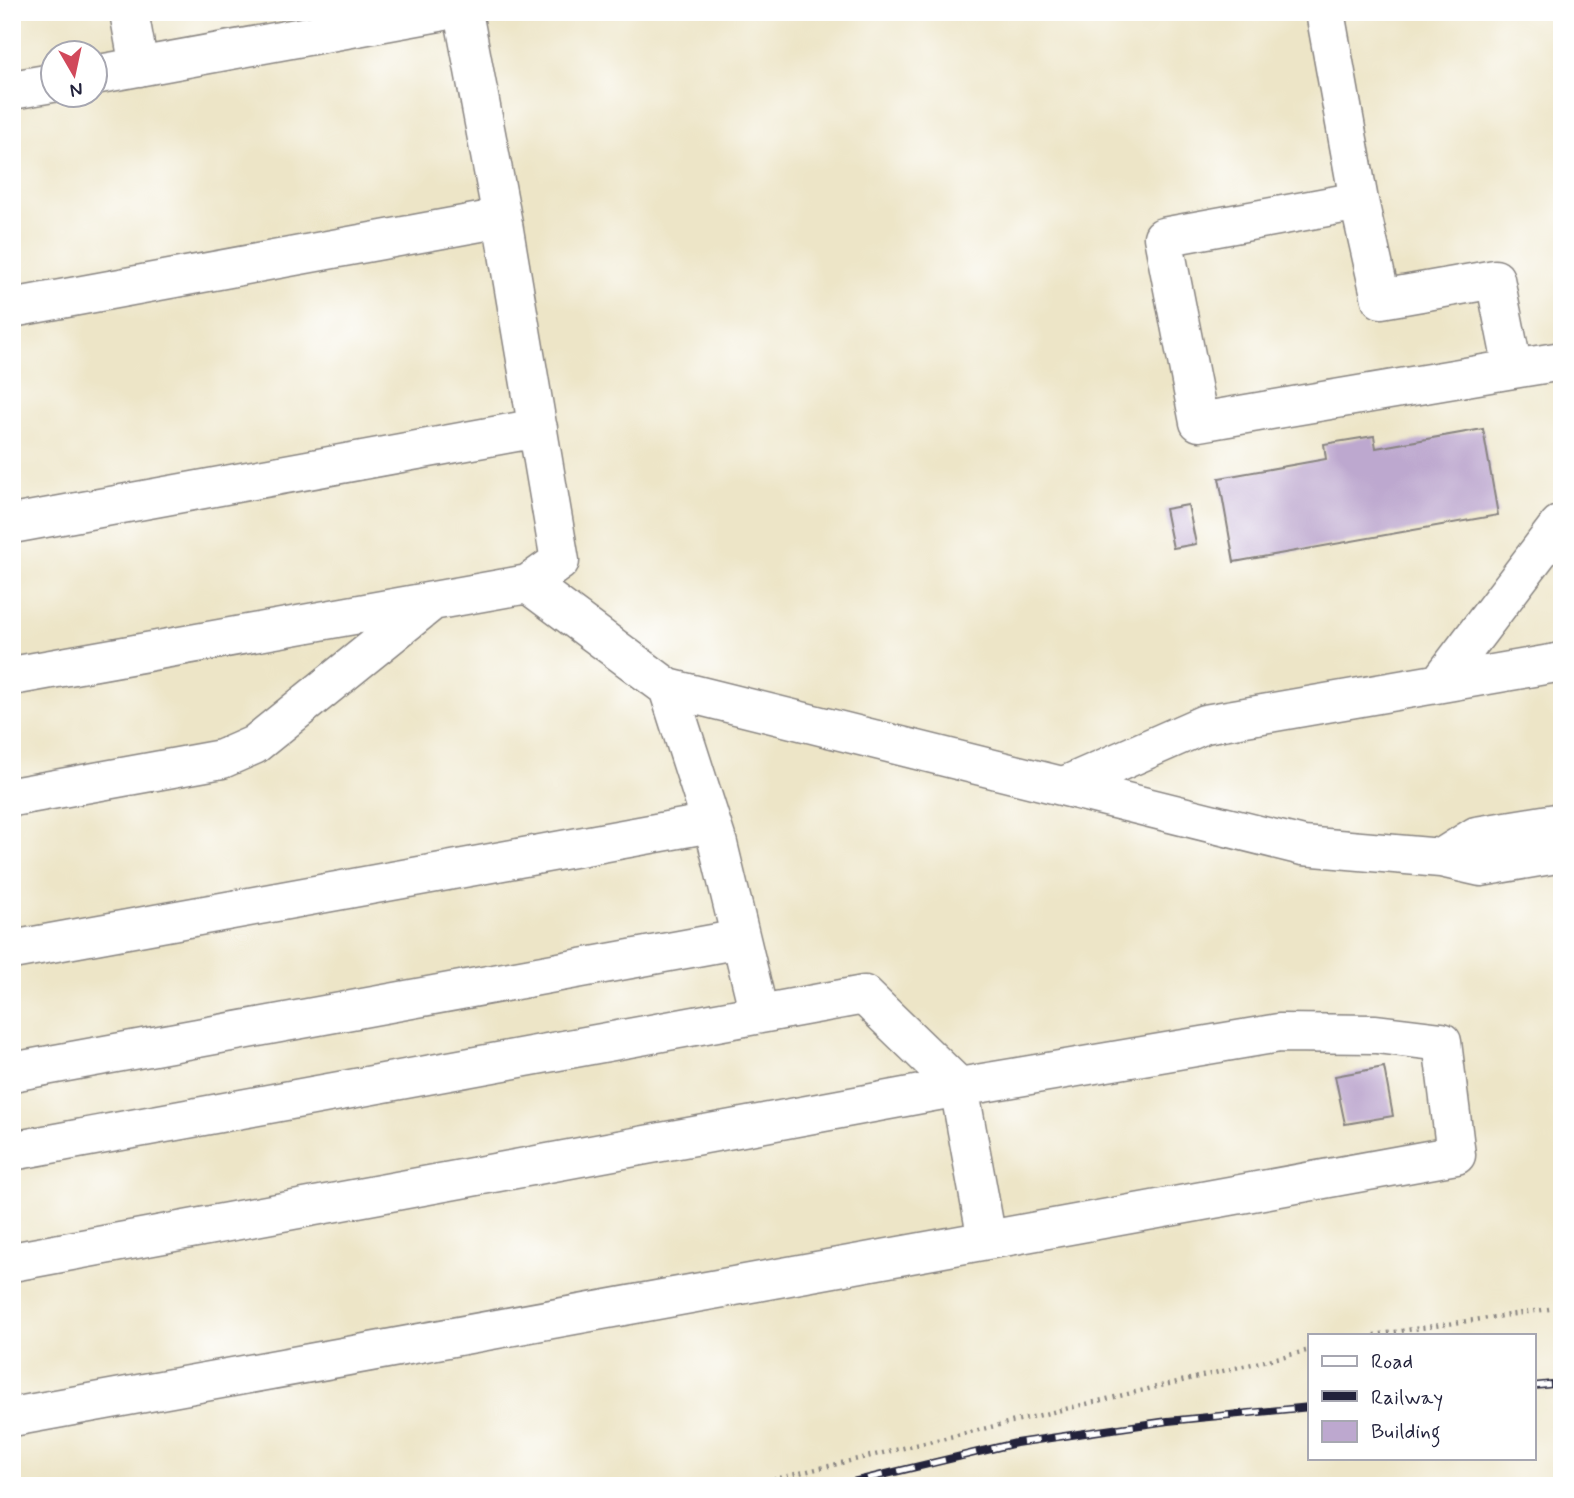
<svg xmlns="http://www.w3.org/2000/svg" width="1574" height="1498" viewBox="0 0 1574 1498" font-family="Mynerve,sans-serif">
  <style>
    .building { fill: #bda8cf }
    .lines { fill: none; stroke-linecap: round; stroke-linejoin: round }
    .minor-casing { stroke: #888481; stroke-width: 41 }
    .path { stroke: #888481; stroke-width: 4.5; stroke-dasharray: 2 5; stroke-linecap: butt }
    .minor { stroke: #fff; stroke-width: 38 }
    .rail-casing { stroke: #22223b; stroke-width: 8 }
    .rail { stroke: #fff; stroke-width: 5; stroke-dasharray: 16; stroke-linecap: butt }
  </style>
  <rect width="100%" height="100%" fill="#fff"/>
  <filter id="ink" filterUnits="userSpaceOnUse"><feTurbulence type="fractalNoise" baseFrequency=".0143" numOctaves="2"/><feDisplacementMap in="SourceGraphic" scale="14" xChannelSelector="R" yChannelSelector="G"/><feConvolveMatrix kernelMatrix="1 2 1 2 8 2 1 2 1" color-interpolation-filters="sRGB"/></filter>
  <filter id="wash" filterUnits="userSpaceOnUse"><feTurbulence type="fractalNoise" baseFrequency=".00686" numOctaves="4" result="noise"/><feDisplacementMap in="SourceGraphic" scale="28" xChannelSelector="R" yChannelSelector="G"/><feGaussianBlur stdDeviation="1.57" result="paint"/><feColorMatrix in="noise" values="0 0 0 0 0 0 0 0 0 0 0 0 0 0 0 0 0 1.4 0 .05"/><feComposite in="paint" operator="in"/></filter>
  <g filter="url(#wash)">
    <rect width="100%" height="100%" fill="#ede5c7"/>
    <g id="blocks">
      <path class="building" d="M1483,429L1498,515L1234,562L1219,478L1326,459L1324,444L1374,436L1376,448Z
        M1188,505L1196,544L1173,548L1165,509Z
        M1384,1067L1393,1116L1345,1124L1335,1076Z"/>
    </g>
  </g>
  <g filter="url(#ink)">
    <use href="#blocks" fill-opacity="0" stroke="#888481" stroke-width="2"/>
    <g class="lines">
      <defs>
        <path id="minor" d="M129,12L139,67
          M463,12L502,218
          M1325,12L1359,201L1381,299L1495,279L1513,369L1199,422L1163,237L1359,201
          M94,75L439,12
          M12,90L52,83
          M12,308L502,218L560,561L528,584L12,676
          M1513,369L1562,361
          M12,524L538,428
          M528,584L668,688L1303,846L1441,858L1481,867L1562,853
          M1440,682L1559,525H1562
          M668,688L718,844L759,1014
          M1064,786L1205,724L1562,662
          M12,797L222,759L254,745L430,603
          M1441,858L1476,836L1562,822
          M12,950L711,823
          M12,1072L740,939
          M12,1151L864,995L959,1087L987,1240
          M12,1262L959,1087L1279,1033L1376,1034L1442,1042L1456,1155L12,1417"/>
      </defs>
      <use href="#minor" class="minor-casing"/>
      <path class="path" d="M1374,1335L1562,1307
        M746,1486L1310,1350"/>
      <use href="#minor" class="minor"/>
      <defs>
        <path id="rail" d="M1534,1386L1562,1383
          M836,1486L1016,1443L1168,1421L1310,1407"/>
      </defs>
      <use href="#rail" class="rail-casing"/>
      <use href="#rail" class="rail"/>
    </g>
  </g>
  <rect width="1574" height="1498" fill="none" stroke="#fff" stroke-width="42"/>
  <rect x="1308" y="1334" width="228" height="126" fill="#ffffff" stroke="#a7a7b1" stroke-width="2"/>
  <rect x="1322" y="1356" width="35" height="10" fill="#ffffff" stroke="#a7a7b1" stroke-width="2"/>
  <text x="1371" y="1368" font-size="21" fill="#22223b">Road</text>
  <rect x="1322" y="1391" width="35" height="10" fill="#22223b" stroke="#a7a7b1" stroke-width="2"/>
  <text x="1371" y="1404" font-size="21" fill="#22223b">Railway</text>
  <rect x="1322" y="1421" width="35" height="21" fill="#bda8cf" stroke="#a7a7b1" stroke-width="2"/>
  <text x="1371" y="1438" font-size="21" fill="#22223b">Building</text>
  <g transform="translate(74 74) rotate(171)"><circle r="33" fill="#ffffff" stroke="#a7a7b1" stroke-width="2"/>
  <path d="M0-5L12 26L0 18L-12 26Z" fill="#d1495b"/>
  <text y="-10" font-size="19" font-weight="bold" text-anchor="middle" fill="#22223b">N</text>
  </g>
</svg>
